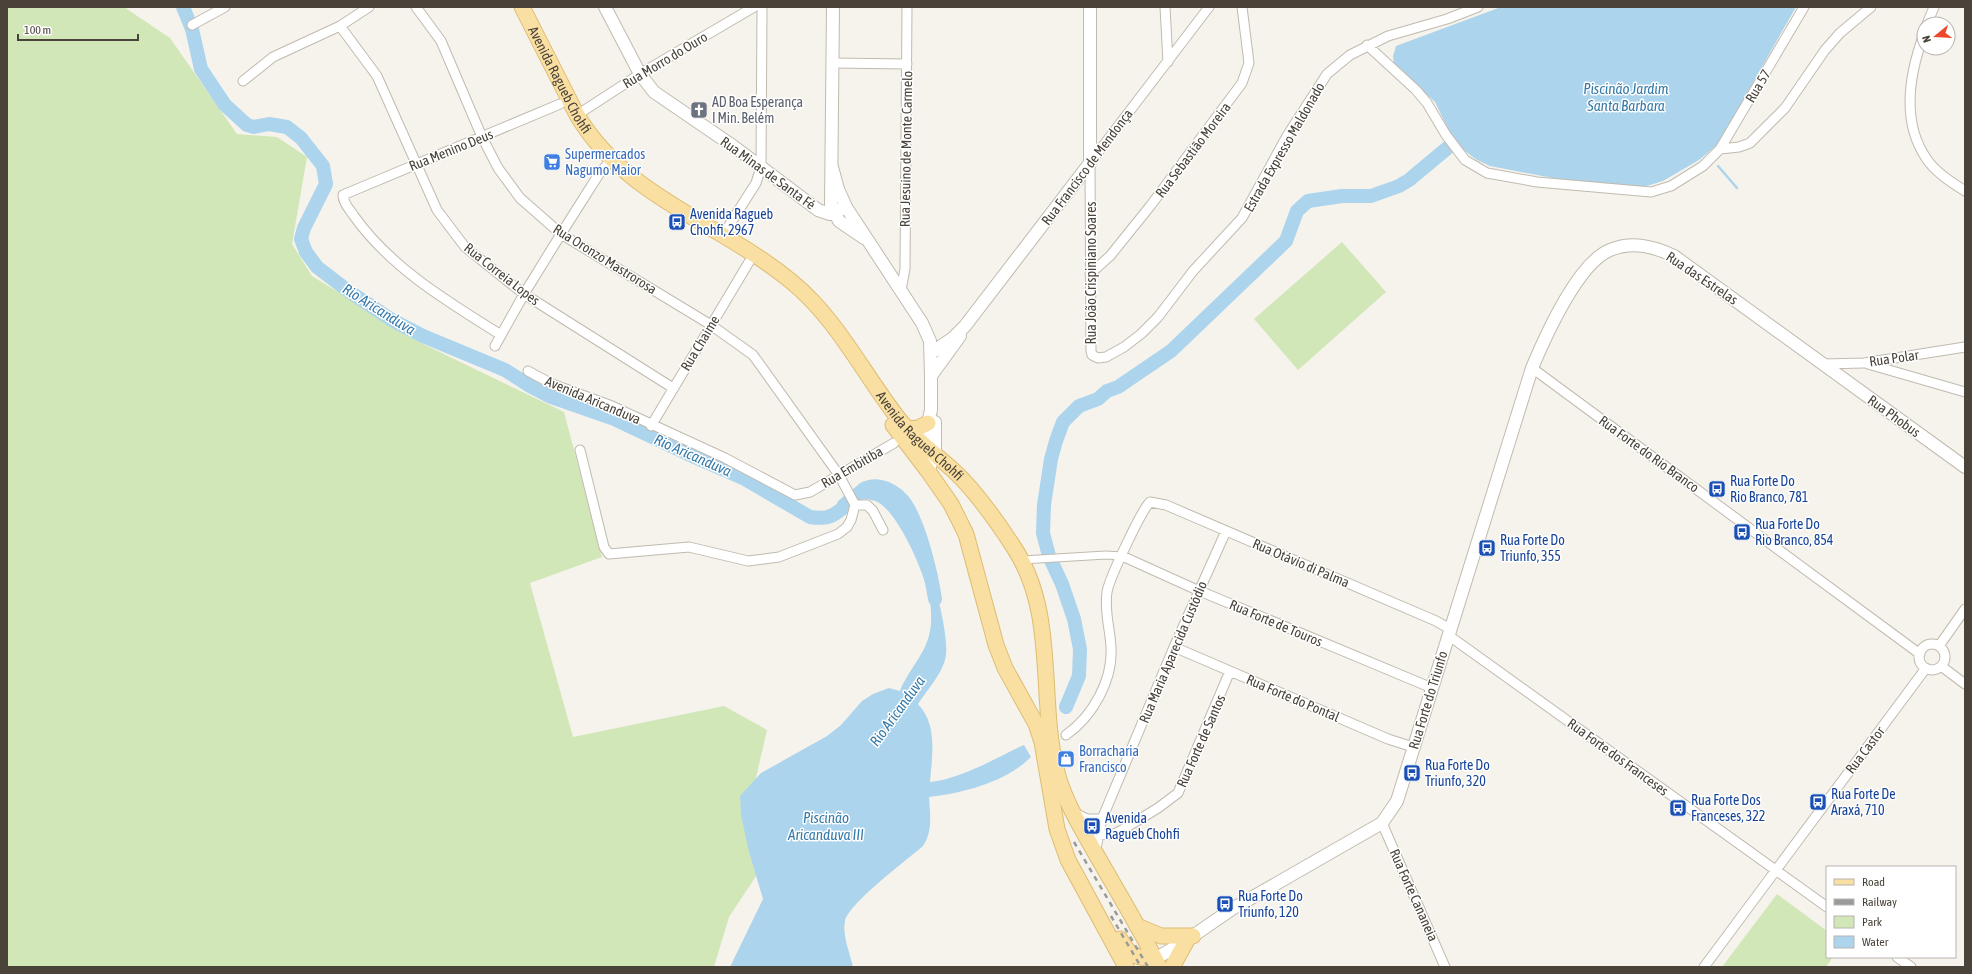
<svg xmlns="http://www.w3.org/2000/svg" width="1972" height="974" viewBox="0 0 1972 974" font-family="'Asap Condensed',sans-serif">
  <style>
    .green { fill: #d2e7b8 }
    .water { fill: #add4ed }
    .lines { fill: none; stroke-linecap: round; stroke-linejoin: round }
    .stream { stroke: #add4ed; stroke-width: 2.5 }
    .river { stroke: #add4ed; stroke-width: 14 }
    .pedestrian-casing { stroke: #c1baaf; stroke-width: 9 }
    .minor-casing { stroke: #c1baaf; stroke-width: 11 }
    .tertiary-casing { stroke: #c1baaf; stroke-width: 14 }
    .primary-casing { stroke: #debd72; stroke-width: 17 }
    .pedestrian { stroke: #fff; stroke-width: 7 }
    .minor { stroke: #fff; stroke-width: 9 }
    .tertiary { stroke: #fff; stroke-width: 12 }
    .primary { stroke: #f9dfa2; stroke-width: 15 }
    .rail { stroke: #9a9a9a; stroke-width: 2.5; stroke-dasharray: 5 5; stroke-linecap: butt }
    .labels { text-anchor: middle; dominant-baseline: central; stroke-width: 3; stroke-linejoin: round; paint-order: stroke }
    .street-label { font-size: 14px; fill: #4a433a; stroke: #fff }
    .worship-label { font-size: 14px; fill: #5b616d; stroke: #fff; text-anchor: start }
    .shop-label { font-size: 14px; fill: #366cbe; stroke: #fff; text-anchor: start }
    .transit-label { font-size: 14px; fill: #164399; stroke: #fff; text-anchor: start }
    .water-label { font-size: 15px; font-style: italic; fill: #367aa9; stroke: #fff }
  </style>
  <rect width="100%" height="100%" fill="#f5f3ec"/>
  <path class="green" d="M7,7H124L170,38L237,134L277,137L307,157L292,244L312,276L421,343L564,412L602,557L530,583L573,737L724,706L767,730L755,782L787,829L729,917L714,967H7Z
    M1342,242L1386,292L1298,370L1254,319Z
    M1777,894L1827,931V957H1833L1826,967H1722Z"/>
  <path class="water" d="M1501,7H1796L1718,144L1699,160L1663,181L1637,189L1568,181L1490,166L1477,160L1461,148L1450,133L1435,102L1394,65L1393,56L1396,46Z
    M868,485C882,490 894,497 903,509C921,531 953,632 945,660C941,675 927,690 918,704C938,725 932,756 930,782C961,779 996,758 1024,745L1031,757C1006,782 964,793 929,797C930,814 933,831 923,846C907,860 849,903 845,921C842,935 850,953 853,967H730L763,899L749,852L741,815L740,796L761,773L827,736L841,725L862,701L873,694L889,688L900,691C908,670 926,654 930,631C932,621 931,610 930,600C926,577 898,509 875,501C861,496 852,502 842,510L837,502L851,490Z"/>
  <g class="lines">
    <path class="stream" d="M1718,166L1737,188"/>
    <path class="river" d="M183,7L192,29L201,69L225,105L247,125L254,127L269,124L287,127L301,138L323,166L326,184L304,228L301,239L306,252L317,267L347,290L392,320L423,336L505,370L530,386L551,397L614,419L688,454L743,478L810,517C833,521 839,511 855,497C858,494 861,491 864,489C879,481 898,492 906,505C920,527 931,573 935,599
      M1066,707L1079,676L1080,649L1074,619L1062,584L1049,556L1043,533L1044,505L1051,459L1056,441L1063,422L1079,406L1098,399L1107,391L1118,387L1171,351L1286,241L1297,211L1308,201L1342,196H1371L1399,186L1409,180L1463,135"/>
    <defs>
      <path id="pedestrian" d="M1022,560L1106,555L1122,556"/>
      <path id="minor" d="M416,7L441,41L482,137L498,168L520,198L561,234L711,325L753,355L839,475L855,505L851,520L847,527L838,534L779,557L748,561L689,547L609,554L604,547L580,450
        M1165,7L1168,62
        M1209,7L1090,163L1091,351L1092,355L1098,358L1106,357L1124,347L1141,334L1158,317L1193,271L1242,218L1287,136L1327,74L1350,55L1388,36L1447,19L1478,7
        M1927,24L1934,7
        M192,25L225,7
        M340,26L377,76L437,210L465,247L524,294L673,388
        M1924,34C1910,72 1901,121 1926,158C1935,172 1951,182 1965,191
        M1367,45L1416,90L1427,103L1446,135L1465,160L1487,173L1537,182L1651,192L1671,186L1703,166L1720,149L1804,7
        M833,63L907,64
        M243,81L273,57L340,26L369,7
        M577,115L640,74L754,7
        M1720,149L1739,147L1750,143L1785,108L1825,50L1840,33L1871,7
        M723,235L756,183L761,167L762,7
        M1090,274L1110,256L1151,205L1242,83L1249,63L1242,7
        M901,290L905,269L907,7
        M501,335C448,302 391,268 354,216C350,210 343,203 343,195L560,104
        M495,346L524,294L561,234L599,174L611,160
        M1823,364L1864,363L1965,347
        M1868,364L1965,392
        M1532,368L1920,654
        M528,371L552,384L612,406L725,458L795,495L810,492L894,443
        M651,426L749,262
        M855,505H867L873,511L883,530
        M1122,556L1195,589L1432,688
        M1448,635L1827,907
        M1919 657a13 13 0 1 1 26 0a13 13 0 1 1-26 0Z
        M1939,646L1965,609
        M1174,647L1388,739L1413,747
        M1941,666L1965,684
        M1066,735C1093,716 1113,680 1111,647C1110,628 1104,611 1107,592C1109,579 1141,511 1150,502L1166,505L1436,621L1450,629
        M1073,812L1087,819H1102
        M1382,823L1445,967
        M1098,835L1114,834L1122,830L1158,808L1178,793L1230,671
        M1095,853L1102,819L1174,647L1226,531
        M1897,957L1911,967
        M1704,967L1926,668"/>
      <path id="tertiary" d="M605,7L640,74L654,92L733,146L818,210L830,214L846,207
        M833,7L831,204L839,221L864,238
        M832,167L838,189L846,207L922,323L930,341L931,376V410L928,423L926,447L923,451
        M931,353L953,338L965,326L1090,163V7
        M931,376L960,336
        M928,471L935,454V422
        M1155,959L1187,940L1232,909L1382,823L1397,801L1532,368C1545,337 1578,263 1610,250C1632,241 1653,246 1674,256L1965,467"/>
      <g id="primary">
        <path id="s1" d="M522,7L577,115C626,198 721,223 792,282C837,319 863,373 898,418C914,438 934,453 953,470C976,491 996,520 1013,546C1059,615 1037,701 1058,776C1066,804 1082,829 1096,854C1117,891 1140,928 1159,967"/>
        <path d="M893,425L928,471L951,504L966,534L996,645L1005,668L1036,724L1042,742L1057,829L1068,860L1126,967"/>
        <path d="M908,429L918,428L928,423"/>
        <path d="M1137,926L1161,936H1193"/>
        <path d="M1120,939C1130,957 1135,957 1155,959"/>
        <path d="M1172,967L1187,940"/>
      </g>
    </defs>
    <use href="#pedestrian" class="pedestrian-casing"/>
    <use href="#minor" class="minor-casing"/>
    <use href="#tertiary" class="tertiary-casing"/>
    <use href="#primary" class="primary-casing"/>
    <use href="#pedestrian" class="pedestrian"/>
    <use href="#minor" class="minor"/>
    <use href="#tertiary" class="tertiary"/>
    <use href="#primary" class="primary"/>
    <path class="rail" d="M1074,842L1148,967
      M1111,916L1141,967"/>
  </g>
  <defs>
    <symbol id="church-square" viewBox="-11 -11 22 22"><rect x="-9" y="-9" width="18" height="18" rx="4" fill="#6b7280" stroke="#fff"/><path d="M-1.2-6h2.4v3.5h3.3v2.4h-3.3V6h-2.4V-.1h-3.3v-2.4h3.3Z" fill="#fff"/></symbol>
    <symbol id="supermarket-square" viewBox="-11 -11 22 22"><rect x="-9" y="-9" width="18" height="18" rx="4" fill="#3f7fe0" stroke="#fff"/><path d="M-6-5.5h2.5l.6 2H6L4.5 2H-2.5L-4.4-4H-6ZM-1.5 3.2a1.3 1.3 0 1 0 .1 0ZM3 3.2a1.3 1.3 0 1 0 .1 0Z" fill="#fff"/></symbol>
    <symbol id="bus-square" viewBox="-11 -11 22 22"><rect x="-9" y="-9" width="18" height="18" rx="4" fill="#1a4fb4" stroke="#fff"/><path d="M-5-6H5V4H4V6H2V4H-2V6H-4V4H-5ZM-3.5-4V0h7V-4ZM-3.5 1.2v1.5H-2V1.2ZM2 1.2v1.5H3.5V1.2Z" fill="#fff"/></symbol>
    <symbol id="shop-square" viewBox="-11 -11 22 22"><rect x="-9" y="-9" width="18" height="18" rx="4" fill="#3f7fe0" stroke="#fff"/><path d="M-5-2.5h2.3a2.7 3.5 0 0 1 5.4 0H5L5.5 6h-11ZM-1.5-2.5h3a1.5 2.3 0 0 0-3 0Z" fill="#fff"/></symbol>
  </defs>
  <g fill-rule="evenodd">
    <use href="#church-square" x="689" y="100" width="20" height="20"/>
    <use href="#supermarket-square" x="542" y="152" width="20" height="20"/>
    <use href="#bus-square" x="667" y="212" width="20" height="20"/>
    <use href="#bus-square" x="1707" y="479" width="20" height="20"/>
    <use href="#bus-square" x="1732" y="522" width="20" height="20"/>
    <use href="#bus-square" x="1477" y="538" width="20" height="20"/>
    <use href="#shop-square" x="1056" y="749" width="20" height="20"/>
    <use href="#bus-square" x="1402" y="763" width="20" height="20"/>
    <use href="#bus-square" x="1808" y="792" width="20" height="20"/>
    <use href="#bus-square" x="1668" y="798" width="20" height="20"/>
    <use href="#bus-square" x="1082" y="816" width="20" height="20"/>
    <use href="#bus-square" x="1215" y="894" width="20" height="20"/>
  </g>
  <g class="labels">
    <g class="street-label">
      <text transform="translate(665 60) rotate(-31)">Rua Morro do Ouro</text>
      <text stroke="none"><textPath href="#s1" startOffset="82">Avenida Ragueb Chohfi</textPath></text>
      <text transform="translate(1758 86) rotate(-59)">Rua 57</text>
      <text transform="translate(1284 147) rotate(-60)">Estrada Expresso Maldonado</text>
      <text transform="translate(906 149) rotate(-89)">Rua Jesuino de Monte Carmelo</text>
      <text transform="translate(451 150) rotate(-22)">Rua Menino Deus</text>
      <text transform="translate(1193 150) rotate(-53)">Rua Sebastião Moreira</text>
      <text transform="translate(1087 167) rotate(-53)">Rua Francisco de Mendonça</text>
      <text transform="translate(768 173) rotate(36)">Rua Minas de Santa Fé</text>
      <text transform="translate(605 259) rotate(32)">Rua Oronzo Mastrorosa</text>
      <text transform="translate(1091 273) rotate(-90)">Rua João Crispiniano Soares</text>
      <text transform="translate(502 274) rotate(38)">Rua Correia Lopes</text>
      <text transform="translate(1702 278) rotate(34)">Rua das Estrelas</text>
      <text transform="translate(700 343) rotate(-59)">Rua Chaime</text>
      <text transform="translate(1894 358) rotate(-8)">Rua Polar</text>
      <text transform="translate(593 400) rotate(23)">Avenida Aricanduva</text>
      <text transform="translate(1894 416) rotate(36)">Rua Phobus</text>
      <text stroke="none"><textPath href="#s1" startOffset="597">Avenida Ragueb Chohfi</textPath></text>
      <text transform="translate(1649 454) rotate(36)">Rua Forte do Rio Branco</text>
      <text transform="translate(852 467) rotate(-30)">Rua Embitiba</text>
      <text transform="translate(1301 563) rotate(23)">Rua Otávio di Palma</text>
      <text transform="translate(1276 623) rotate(23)">Rua Forte de Touros</text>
      <text transform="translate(1173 652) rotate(-67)">Rua Maria Aparecida Custódio</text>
      <text transform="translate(1293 698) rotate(23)">Rua Forte do Pontal</text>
      <text transform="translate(1428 700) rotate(-73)">Rua Forte do Triunfo</text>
      <text transform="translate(1201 741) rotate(-66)">Rua Forte de Santos</text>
      <text transform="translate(1865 750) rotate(-53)">Rua Castor</text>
      <text transform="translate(1618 757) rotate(36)">Rua Forte dos Franceses</text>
      <text transform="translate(1414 895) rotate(66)">Rua Forte Cananeia</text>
    </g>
    <g class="worship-label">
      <text x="712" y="102">AD Boa Esperança<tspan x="712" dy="16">I Min. Belém</tspan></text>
    </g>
    <g class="shop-label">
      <text x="565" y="154">Supermercados<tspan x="565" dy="16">Nagumo Maior</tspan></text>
      <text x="1079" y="751">Borracharia<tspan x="1079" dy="16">Francisco</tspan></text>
    </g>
    <g class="transit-label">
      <text x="690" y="214">Avenida Ragueb<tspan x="690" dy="16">Chohfi, 2967</tspan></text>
      <text x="1730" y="481">Rua Forte Do<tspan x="1730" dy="16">Rio Branco, 781</tspan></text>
      <text x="1755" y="524">Rua Forte Do<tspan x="1755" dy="16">Rio Branco, 854</tspan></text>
      <text x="1500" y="540">Rua Forte Do<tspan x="1500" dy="16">Triunfo, 355</tspan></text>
      <text x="1425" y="765">Rua Forte Do<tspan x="1425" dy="16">Triunfo, 320</tspan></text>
      <text x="1831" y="794">Rua Forte De<tspan x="1831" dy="16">Araxá, 710</tspan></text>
      <text x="1691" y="800">Rua Forte Dos<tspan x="1691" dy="16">Franceses, 322</tspan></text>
      <text x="1105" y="818">Avenida<tspan x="1105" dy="16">Ragueb Chohfi</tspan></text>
      <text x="1238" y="896">Rua Forte Do<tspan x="1238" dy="16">Triunfo, 120</tspan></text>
    </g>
    <g class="water-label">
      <text x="1626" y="88">Piscinão Jardim<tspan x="1626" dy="17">Santa Barbara</tspan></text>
      <text transform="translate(379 309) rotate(32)">Rio Aricanduva</text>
      <text transform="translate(693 455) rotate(24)">Rio Aricanduva</text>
      <text transform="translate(897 711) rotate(-54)">Rio Aricanduva</text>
      <text x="826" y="817">Piscinão<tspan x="826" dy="17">Aricanduva III</tspan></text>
    </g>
  </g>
  <rect width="1972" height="974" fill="none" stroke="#4a433a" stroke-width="16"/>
  <rect x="1826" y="866" width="130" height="92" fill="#ffffff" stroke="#b7b4b0"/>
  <rect x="1834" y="879" width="20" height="6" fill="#f9dfa2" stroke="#b7b4b0"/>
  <text x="1862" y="886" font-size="12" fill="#4a433a">Road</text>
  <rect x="1834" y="899" width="20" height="6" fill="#9a9a9a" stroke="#b7b4b0"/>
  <text x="1862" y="906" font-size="12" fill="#4a433a">Railway</text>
  <rect x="1834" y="916" width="20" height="12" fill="#d2e7b8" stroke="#b7b4b0"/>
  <text x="1862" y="926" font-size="12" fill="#4a433a">Park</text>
  <rect x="1834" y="936" width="20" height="12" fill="#add4ed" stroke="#b7b4b0"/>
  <text x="1862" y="946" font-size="12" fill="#4a433a">Water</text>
  <g transform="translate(1936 36) rotate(252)"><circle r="19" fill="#ffffff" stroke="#b7b4b0"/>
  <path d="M0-3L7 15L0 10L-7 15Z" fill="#ee472b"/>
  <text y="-6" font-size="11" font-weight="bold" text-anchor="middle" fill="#4a433a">N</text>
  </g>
  <path d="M18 34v6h120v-6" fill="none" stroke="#4a433a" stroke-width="2"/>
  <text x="24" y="34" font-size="12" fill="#4a433a" stroke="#ffffff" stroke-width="3" paint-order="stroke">100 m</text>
</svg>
